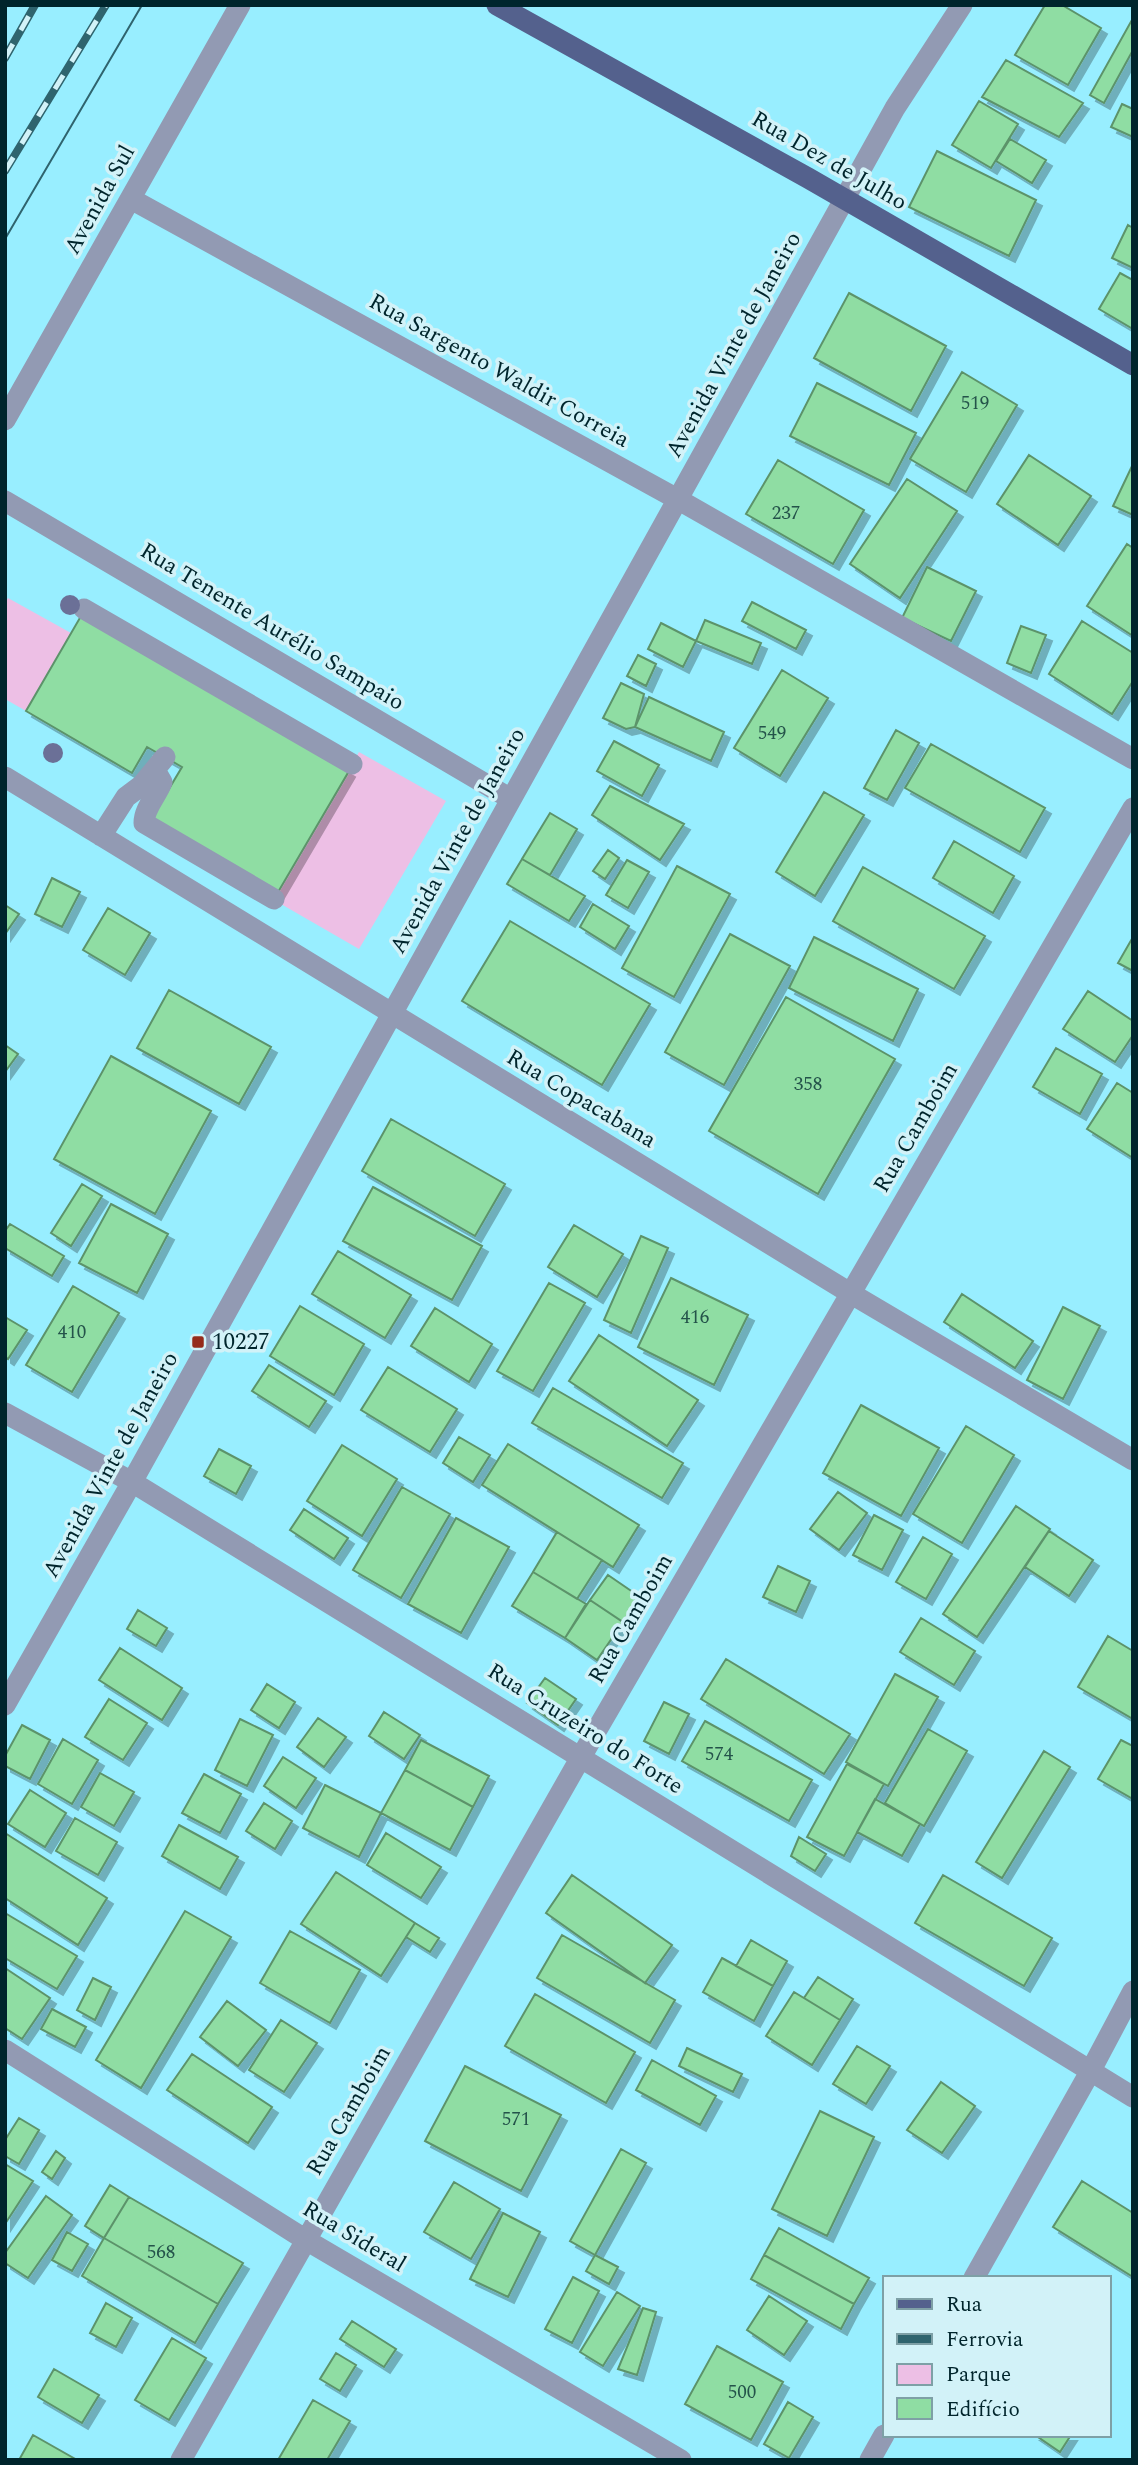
<svg xmlns="http://www.w3.org/2000/svg" width="1138" height="2465" viewBox="0 0 1138 2465" font-family="Spectral,serif">
  <style>
    .green { fill: #edbfe5 }
    .building { fill: #8fdda3; stroke: #5c936a; stroke-width: 2; filter: url(#shadow) }
    .lines { fill: none; stroke-linecap: round; stroke-linejoin: round }
    .minor { stroke: #929ab3; stroke-width: 21 }
    .major { stroke: #54618d; stroke-width: 21 }
    .tram { stroke: #2f646e; stroke-width: 2 }
    .rail-casing { stroke: #2f646e; stroke-width: 8 }
    .rail { stroke: #d2f2f8; stroke-width: 5; stroke-dasharray: 16; stroke-linecap: butt }
    .tree { fill: #6b7097 }
    .poi-dot { fill: #952b1b; stroke: #d2f2f8; stroke-width: 2.5 }
    .labels { text-anchor: middle; dominant-baseline: central; stroke-width: 7; stroke-linejoin: round; paint-order: stroke }
    .number-label { font-size: 19px; fill: #24534a }
    .street-label { font-size: 23px; fill: #00252c; stroke: #d2f2f8 }
    .poi-label { font-size: 23px; fill: #00252c; stroke: #d2f2f8; text-anchor: start }
  </style>
  <defs>
    <filter id="shadow"><feDropShadow dx="6" dy="6" stdDeviation="0" flood-color="#0004"/></filter>
  </defs>
  <rect width="100%" height="100%" fill="#98eeff"/>
  <path class="green" d="M8,598L71,633L26,711L5,699V603Z
    M359,752L446,801L359,949L274,900Z"/>
  <path class="building" d="M1045,5H1062L1101,28L1068,85L1015,55Z
    M1133,18V50L1104,103L1090,95Z
    M1006,60L1083,103L1059,137L982,97Z
    M979,101L1018,124L991,168L952,145Z
    M1122,104L1133,109V137L1111,127Z
    M1010,139L1046,160L1032,183L996,161Z
    M937,151L1036,200L1009,256L909,207Z
    M1128,225L1133,228V268L1112,258Z
    M1120,273L1133,280V329L1099,309Z
    M849,293L946,346L911,411L814,358Z
    M962,372L1017,405L966,492L910,459Z
    M817,383L916,433L889,485L790,436Z
    M1029,455L1091,496L1058,545L997,504Z
    M778,460L864,510L833,564L746,514Z
    M1133,464V515L1113,506Z
    M907,479L957,511L900,598L850,564Z
    M1127,544L1133,548V636L1087,606Z
    M927,567L976,591L951,641L902,618Z
    M752,602L806,630L796,649L742,621Z
    M81,616L349,771L274,899L148,824L182,767L147,747L132,773L26,711Z
    M705,620L761,643L752,664L696,641Z
    M1082,621L1133,653V681L1112,714L1049,674Z
    M661,623L696,641L683,667L648,649Z
    M1021,626L1046,635L1031,673L1007,663Z
    M638,655L656,664L646,686L627,676Z
    M782,670L828,698L780,776L734,748Z
    M621,683L644,694L635,727L626,729L603,718Z
    M649,697L724,732L711,761L635,727Z
    M896,730L919,743L887,800L864,788Z
    M614,741L659,765L642,796L597,771Z
    M931,744L1045,808L1020,852L905,788Z
    M610,786L684,824L660,860L592,815Z
    M824,792L864,815L815,896L776,872Z
    M550,813L577,829L550,875L522,859Z
    M954,841L1014,876L993,913L933,878Z
    M608,850L619,858L605,879L593,871Z
    M522,859L585,896L569,921L507,884Z
    M627,860L649,872L628,908L606,895Z
    M677,866L730,894L674,997L622,968Z
    M863,867L985,936L954,989L833,921Z
    M52,878L80,892L62,927L35,914Z
    M593,904L629,926L615,949L580,927Z
    M5,905L19,914L5,934Z
    M108,908L150,933L125,975L83,950Z
    M510,921L650,1004L602,1085L462,1001Z
    M730,934L790,966L724,1085L665,1052Z
    M814,937L918,989L893,1041L789,988Z
    M1133,937V971L1118,963Z
    M169,990L271,1047L239,1104L137,1048Z
    M1088,991L1133,1021V1035L1115,1062L1063,1029Z
    M786,997L895,1059L818,1194L709,1131Z
    M5,1045L18,1054L5,1072Z
    M1056,1048L1102,1074L1080,1114L1033,1087Z
    M111,1056L211,1111L155,1214L54,1159Z
    M1117,1083L1133,1093V1158L1087,1129Z
    M391,1119L505,1184L475,1236L362,1171Z
    M82,1184L102,1196L71,1246L51,1233Z
    M373,1187L482,1246L452,1300L343,1241Z
    M111,1204L168,1234L137,1293L79,1263Z
    M10,1224L64,1256L52,1276L5,1248V1231Z
    M574,1225L623,1254L597,1297L548,1267Z
    M641,1236L668,1248L631,1333L604,1320Z
    M338,1251L411,1295L385,1338L312,1294Z
    M671,1278L748,1315L714,1385L638,1347Z
    M549,1283L585,1303L533,1391L497,1371Z
    M73,1286L119,1313L72,1392L26,1365Z
    M962,1294L1033,1341L1015,1368L944,1322Z
    M300,1306L364,1344L334,1395L270,1356Z
    M1063,1307L1100,1326L1063,1399L1027,1380Z
    M435,1308L492,1344L469,1382L411,1346Z
    M5,1317L27,1330L8,1359L5,1357Z
    M599,1335L698,1400L667,1446L569,1381Z
    M269,1365L326,1401L309,1427L252,1391Z
    M388,1367L457,1409L430,1452L361,1410Z
    M553,1388L683,1463L662,1498L532,1423Z
    M861,1405L939,1448L901,1516L823,1473Z
    M966,1426L1014,1455L962,1543L913,1514Z
    M459,1437L490,1455L473,1482L443,1463Z
    M508,1444L639,1525L613,1567L482,1485Z
    M342,1445L397,1479L362,1536L307,1501Z
    M219,1449L251,1466L236,1494L204,1476Z
    M402,1487L450,1514L401,1598L353,1570Z
    M838,1492L867,1513L839,1550L810,1529Z
    M1016,1506L1050,1529L977,1637L943,1614Z
    M304,1509L348,1538L334,1559L290,1530Z
    M874,1515L903,1530L882,1570L853,1555Z
    M456,1518L509,1547L461,1633L408,1604Z
    M1049,1531L1093,1560L1069,1596L1025,1567Z
    M557,1532L602,1560L577,1599L533,1572Z
    M923,1537L952,1554L926,1599L896,1582Z
    M778,1566L810,1581L796,1612L763,1597Z
    M533,1572L586,1604L565,1638L512,1606Z
    M608,1575L640,1597L623,1622L590,1600Z
    M590,1600L623,1622L597,1660L565,1638Z
    M138,1610L167,1628L156,1646L127,1629Z
    M921,1618L975,1651L954,1685L900,1652Z
    M1108,1636L1133,1651V1719L1078,1687Z
    M120,1648L182,1688L162,1720L99,1680Z
    M726,1659L850,1734L824,1774L701,1699Z
    M895,1674L938,1697L888,1786L846,1762Z
    M545,1678L576,1699L558,1725L527,1703Z
    M267,1684L295,1702L279,1728L251,1710Z
    M109,1699L147,1723L123,1760L85,1737Z
    M664,1702L689,1714L669,1754L644,1741Z
    M384,1712L420,1735L404,1759L369,1736Z
    M318,1718L346,1737L324,1767L297,1747Z
    M240,1719L273,1735L247,1786L215,1770Z
    M705,1721L812,1780L789,1821L682,1761Z
    M22,1725L50,1740L30,1779L5,1766V1756Z
    M928,1729L967,1751L924,1826L885,1803Z
    M63,1739L98,1760L72,1804L38,1784Z
    M421,1740L489,1776L473,1807L405,1770Z
    M1121,1740L1133,1746V1799L1098,1779Z
    M1044,1751L1070,1767L1002,1878L976,1862Z
    M283,1757L316,1778L296,1808L264,1786Z
    M847,1764L884,1784L844,1856L807,1837Z
    M405,1770L473,1807L450,1850L381,1813Z
    M100,1773L134,1792L114,1826L81,1807Z
    M204,1774L241,1794L220,1833L182,1813Z
    M325,1785L381,1813L359,1857L303,1828Z
    M30,1790L66,1813L45,1847L8,1824Z
    M875,1799L920,1824L902,1856L857,1832Z
    M264,1803L292,1821L275,1849L246,1831Z
    M75,1818L117,1842L98,1875L56,1851Z
    M179,1825L238,1857L220,1889L162,1856Z
    M5,1833L107,1898L78,1945L5,1898Z
    M386,1833L441,1867L421,1898L367,1865Z
    M799,1837L826,1854L815,1871L791,1856Z
    M336,1872L415,1923L381,1976L301,1924Z
    M572,1875L672,1945L645,1983L546,1913Z
    M943,1875L1052,1938L1024,1986L915,1923Z
    M185,1911L231,1937L141,2088L96,2060Z
    M5,1913L77,1956L57,1989L5,1958Z
    M415,1923L439,1938L430,1952L406,1937Z
    M290,1931L360,1970L330,2023L260,1983Z
    M562,1935L675,2000L650,2043L537,1978Z
    M751,1940L787,1961L773,1986L736,1966Z
    M722,1958L773,1986L754,2021L703,1992Z
    M5,1968L50,1998L22,2039L5,2028Z
    M818,1977L853,1999L840,2020L804,1998Z
    M93,1978L111,1987L95,2020L77,2010Z
    M794,1992L840,2020L812,2065L766,2036Z
    M535,1994L635,2052L606,2103L505,2046Z
    M227,2001L266,2030L238,2066L200,2037Z
    M52,2009L86,2027L75,2047L41,2029Z
    M281,2020L317,2043L284,2092L249,2070Z
    M857,2046L890,2066L866,2104L833,2084Z
    M687,2048L742,2074L733,2092L679,2066Z
    M192,2054L272,2107L248,2143L167,2090Z
    M652,2060L716,2096L700,2125L636,2090Z
    M465,2066L561,2115L521,2191L425,2141Z
    M941,2082L975,2106L942,2153L907,2130Z
    M820,2111L874,2137L827,2236L772,2209Z
    M19,2118L39,2130L19,2164L5,2156V2140Z
    M621,2149L646,2163L595,2255L570,2241Z
    M56,2151L65,2158L52,2179L42,2172Z
    M5,2164L33,2181L5,2224Z
    M1082,2181L1133,2213V2277L1053,2227Z
    M454,2182L500,2209L471,2259L424,2232Z
    M110,2185L129,2197L104,2238L85,2226Z
    M46,2196L72,2215L28,2278L5,2263V2253Z
    M129,2197L243,2263L218,2304L104,2238Z
    M503,2213L540,2232L508,2297L470,2279Z
    M779,2228L869,2278L854,2304L764,2255Z
    M67,2232L88,2244L72,2271L52,2260Z
    M104,2238L218,2304L195,2343L82,2276Z
    M595,2255L618,2267L609,2284L586,2271Z
    M764,2255L854,2304L841,2329L751,2279Z
    M573,2277L599,2291L572,2343L545,2329Z
    M617,2292L640,2306L603,2366L580,2352Z
    M769,2296L807,2321L784,2355L747,2330Z
    M106,2303L132,2318L116,2347L90,2333Z
    M643,2308L656,2312L637,2375L618,2369Z
    M352,2321L396,2349L384,2367L340,2339Z
    M172,2338L206,2358L169,2420L135,2400Z
    M717,2346L783,2382L751,2440L685,2404Z
    M336,2353L356,2365L340,2391L320,2379Z
    M54,2369L99,2395L82,2423L38,2397Z
    M313,2400L350,2421L327,2460H278Z
    M788,2402L813,2417L789,2458L764,2444Z
    M33,2435L77,2460H19Z
    M1035,2435H1071L1060,2452Z"/>
  <g class="lines">
    <path class="minor" d="M131,199L679,500L1133,759
      M5,420L240,5
      M5,501L511,799
      M84,609L352,764
      M155,770L162,782C157,796 144,808 144,823L274,899
      M5,777L850,1293L1133,1460
      M101,836L126,797L142,785L165,757
      M5,1413L132,1482L1133,2097
      M5,1705L132,1482L895,108L962,5
      M5,2050L306,2240L681,2460
      M974,2278L1090,2072L1133,1991
      M181,2460L581,1757L1133,808
      M870,2460L884,2435"/>
    <path class="major" d="M497,5L808,178L1133,365"/>
    <path class="tram" d="M5,239L142,5"/>
    <defs>
      <path id="rail" d="M5,58L35,5
        M5,171L106,5"/>
    </defs>
    <use href="#rail" class="rail-casing"/>
    <use href="#rail" class="rail"/>
  </g>
  <g class="tree">
    <circle cx="70" cy="605" r="10"/>
    <circle cx="53" cy="753" r="10"/>
  </g>
  <rect class="poi-dot" x="191" y="1335" width="14" height="14" rx="3.5"/>
  <g class="labels">
    <g class="number-label">
      <text x="975" y="403">519</text>
      <text x="786" y="513">237</text>
      <text x="772" y="733">549</text>
      <text x="808" y="1084">358</text>
      <text x="695" y="1317">416</text>
      <text x="72" y="1332">410</text>
      <text x="719" y="1754">574</text>
      <text x="516" y="2119">571</text>
      <text x="161" y="2252">568</text>
      <text x="742" y="2392">500</text>
    </g>
    <g class="street-label">
      <text transform="translate(829 161) rotate(30)">Rua Dez de Julho</text>
      <text transform="translate(100 200) rotate(-61)">Avenida Sul</text>
      <text transform="translate(734 345) rotate(-61)">Avenida Vinte de Janeiro</text>
      <text transform="translate(499 371) rotate(29)">Rua Sargento Waldir Correia</text>
      <text transform="translate(272 627) rotate(31)">Rua Tenente Aurélio Sampaio</text>
      <text transform="translate(458 841) rotate(-61)">Avenida Vinte de Janeiro</text>
      <text transform="translate(581 1099) rotate(31)">Rua Copacabana</text>
      <text transform="translate(916 1128) rotate(-60)">Rua Camboim</text>
      <text transform="translate(111 1465) rotate(-61)">Avenida Vinte de Janeiro</text>
      <text transform="translate(631 1619) rotate(-60)">Rua Camboim</text>
      <text transform="translate(585 1729) rotate(32)">Rua Cruzeiro do Forte</text>
      <text transform="translate(349 2111) rotate(-60)">Rua Camboim</text>
      <text transform="translate(354 2237) rotate(31)">Rua Sideral</text>
    </g>
    <g class="poi-label">
      <text x="212" y="1342">10227</text>
    </g>
  </g>
  <rect width="1138" height="2465" fill="none" stroke="#00252c" stroke-width="14"/>
  <rect x="883" y="2276" width="228" height="161" fill="#d2f2f8" stroke="#7ea0a6" stroke-width="2"/>
  <rect x="897" y="2299" width="35" height="10" fill="#54618d" stroke="#7ea0a6" stroke-width="2"/>
  <text x="946" y="2311" font-size="21" fill="#00252c">Rua</text>
  <rect x="897" y="2334" width="35" height="10" fill="#2f646e" stroke="#7ea0a6" stroke-width="2"/>
  <text x="946" y="2346" font-size="21" fill="#00252c">Ferrovia</text>
  <rect x="897" y="2364" width="35" height="21" fill="#edbfe5" stroke="#7ea0a6" stroke-width="2"/>
  <text x="946" y="2381" font-size="21" fill="#00252c">Parque</text>
  <rect x="897" y="2398" width="35" height="21" fill="#8fdda3" stroke="#7ea0a6" stroke-width="2"/>
  <text x="946" y="2416" font-size="21" fill="#00252c">Edifício</text>
</svg>
